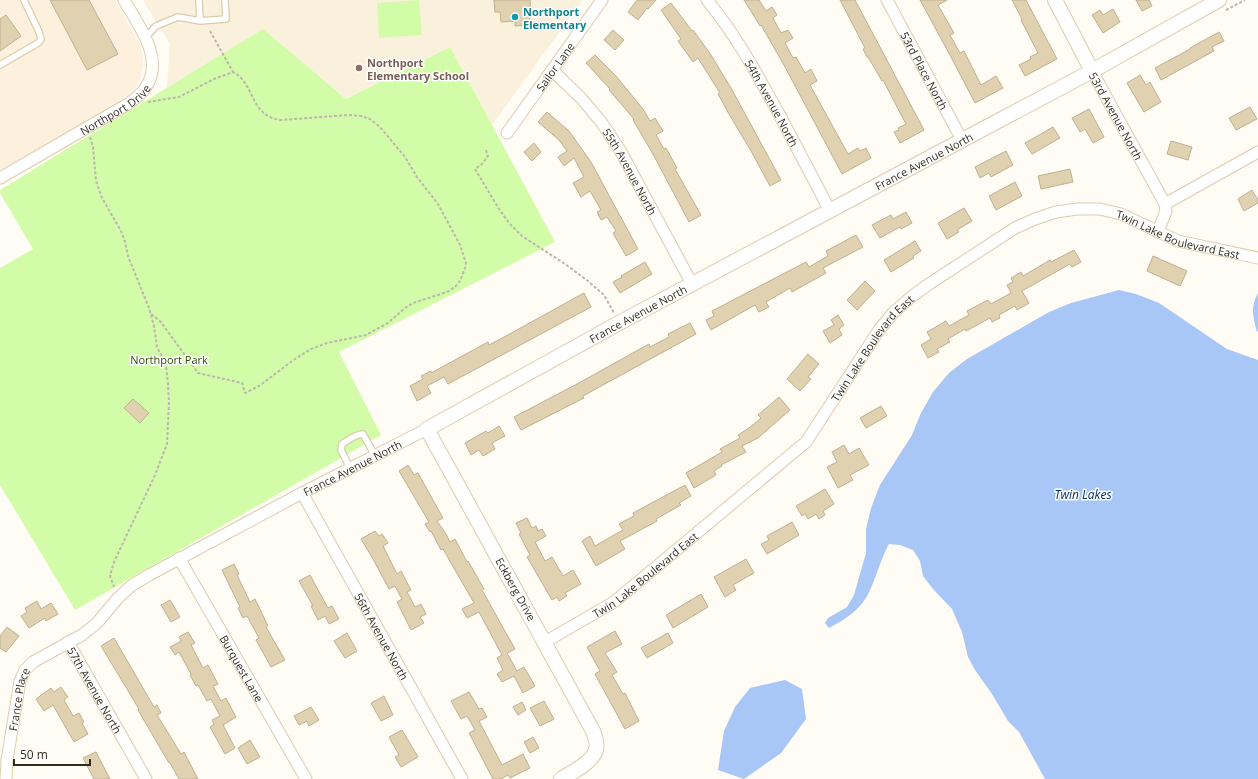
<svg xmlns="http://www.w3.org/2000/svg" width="1258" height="779" viewBox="0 0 1258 779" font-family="'Open Sans',sans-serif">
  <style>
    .commercial { fill: #fdf0dc }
    .education { fill: #faf1dc }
    .green { fill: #d3fca8 }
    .water { fill: #a8c7f7 }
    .building { fill: #e0d1b1; stroke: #bfb091 }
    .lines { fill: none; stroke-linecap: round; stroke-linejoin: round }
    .service-casing { stroke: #dcccad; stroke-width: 8 }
    .minor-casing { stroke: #dcccad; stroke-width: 13 }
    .tertiary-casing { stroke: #dcccad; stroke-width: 16 }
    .path { stroke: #bbb6ae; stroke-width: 2; stroke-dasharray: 3 2; stroke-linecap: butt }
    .service { stroke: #fff; stroke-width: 5.5 }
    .minor { stroke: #fff; stroke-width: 11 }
    .tertiary { stroke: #fff; stroke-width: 14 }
    .culture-dot { fill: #0f9aa8; stroke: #fff; stroke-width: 1.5 }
    .education-dot { fill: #8d6e63; stroke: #fff; stroke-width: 1.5 }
    .labels { text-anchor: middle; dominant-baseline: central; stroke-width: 3; stroke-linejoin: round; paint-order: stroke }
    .culture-label { font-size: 11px; font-weight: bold; fill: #0d838f; stroke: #fff; text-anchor: start }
    .education-label { font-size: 11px; font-weight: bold; fill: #785e54; stroke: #fff; text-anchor: start }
    .street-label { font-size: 11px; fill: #322c1f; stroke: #fff }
    .park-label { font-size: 11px; fill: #304a08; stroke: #fff }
    .water-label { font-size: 12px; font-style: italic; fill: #013073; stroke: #fff }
  </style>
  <rect width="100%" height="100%" fill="#fffbf5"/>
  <path class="commercial" d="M0,0H115L141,47L143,56V65L141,76L135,88L127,96L97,115L0,170Z"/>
  <path class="education" d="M143,0H581L582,1L492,125L450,47L346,99L263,29L167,88L170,44Z"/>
  <path class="green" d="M419,0L422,35L379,38L377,3Z
    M263,29L346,99L450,47L555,242L339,352L381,435L75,610L0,485V268L33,249L0,193V190Z"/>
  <path class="water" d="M1119,290L1136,294L1159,303L1227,349L1258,360V779H1045L1019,732L1008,721L992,694L975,670L968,657L962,632L952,609L933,589L923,576L920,561L913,550L900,545L889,544C881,558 877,575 870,590C862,609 846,619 829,628L825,623L828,618L847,607L854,595L866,553V529L871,508L880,485L912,435L921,413L933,392L949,373L967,359L1049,312L1071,303Z
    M1258,293V331L1257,332C1253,317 1250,308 1258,293Z
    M785,680L802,689L806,719L781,753L744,779L718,770L724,731L735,707L750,688Z"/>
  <path class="building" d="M50,0H89L118,54L87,70Z
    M494,0H530L531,12H529L530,25L515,26V21L501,22L500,12H495Z
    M637,0H656L648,9L647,8L638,20L628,12Z
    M744,0H759L766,11L772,7L777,15L773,18L781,33L788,30L793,38L785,43L793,58L796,57L805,73L811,69L817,81L810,85L848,154L858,148L860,151L866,148L871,158L842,174L784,65L761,25L760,26Z
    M840,0H855L924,130L900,143L894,132L899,130L898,128L906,124L883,80L882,81L868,57H867L863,49L865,48Z
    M920,0H947L938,5L954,33L950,35L960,53L964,51L981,85L996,76L1003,88L975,103L951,57Z
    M1012,0H1026L1057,59L1025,76L1019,65L1031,59L1030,57L1038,53L1021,20L1022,19Z
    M1136,0H1149L1152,6L1142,11Z
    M671,3L692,31L693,30L711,55L731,88L781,180L770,186L751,151L729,114L718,94L720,93L698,58L693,62L678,41L681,39L661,10Z
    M1113,9L1120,22L1103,33L1092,15L1100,10L1103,15Z
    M6,15L21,36L0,51V19Z
    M613,30L624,40L615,50L604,40Z
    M1219,32L1224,41L1212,47L1214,51L1161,80L1155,68L1190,49V48Z
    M595,55L616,76L643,109L650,121L655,118L663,131L656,135L664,149L666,148L677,168L675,169L701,215L689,222L654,156L633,120L634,119L609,90L610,89L586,63Z
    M1140,75L1146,85L1150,82L1161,102L1144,112L1127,83Z
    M1250,107L1257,119L1236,130L1229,118Z
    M1089,109L1104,137L1093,143L1085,129L1080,132L1072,118Z
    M547,112L569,131L591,162L638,249L626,256L613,233L616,231L607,217L601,220L597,212L601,210L590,191L581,197L573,183L584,177L574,158L564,166L558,157L567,151L559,140L538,122Z
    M1053,127L1060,138L1032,154L1025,143Z
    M1171,141L1192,147L1188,160L1167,154Z
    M534,143L541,152L532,161L524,152Z
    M1006,151L1013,165L991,177L989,173L980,178L975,167Z
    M1070,169L1073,182L1041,189L1038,176Z
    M1015,182L1022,196L996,210L989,196Z
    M1252,190L1258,200V203L1244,211L1238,199Z
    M964,208L972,221L957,230L959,232L947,239L938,223Z
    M906,212L912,223L901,229L900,227L880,238L872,225L891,215L893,219Z
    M856,235L863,247L823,268L826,273L792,292L790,288L766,302L769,307L759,312L755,305L711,330L706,320L714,316L712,311L806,262L809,267L828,256L826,251Z
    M915,241L921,251L913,256L914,258L891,272L884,260Z
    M1074,250L1081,262L1072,267L1070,264L1022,291L1029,303L1017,310L1015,306L999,315L1000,318L992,322L990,318L966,331L965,329L948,339L950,342L937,349L939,352L928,358L921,345L931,339L927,332L946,321L949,326L969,315L967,311L988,300L991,304L1011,293L1007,285L1013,282L1011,278L1021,272L1023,276L1050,260L1051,262Z
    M1153,256L1187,271L1180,286L1147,271Z
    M645,262L652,274L620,293L613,282L622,277L621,276Z
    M865,281L875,291L857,310L847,300Z
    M584,293L591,307L448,384L444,377L427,386L431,393L417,401L410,386L423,379L421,376L431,371V373L488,342L489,345L506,336Z
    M838,315L844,325L839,329L842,335L830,343L823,331L834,325L831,320Z
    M690,323L696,334L583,396L584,398L521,430L514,417L577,384L649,344L650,347L669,337L668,334Z
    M808,354L819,364L808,377L811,379L800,391L787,379Z
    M779,397L790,410L758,438L742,446L746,452L721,465L722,466L714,471L716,475L694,488L686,473L722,452L720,449L740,438L738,435L749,428L761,418L758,415Z
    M133,399L149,413L140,423L124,408Z
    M881,406L887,416L866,428L860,418Z
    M499,426L505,436L492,443L495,449L483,456L479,450L471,455L465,443L486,431L488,433Z
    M844,445L849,454L859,448L869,465L850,475L853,480L838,488L827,467L837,462L832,452Z
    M408,465L414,475L418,473L443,518L437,521L446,534L450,542L455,539L467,562L468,561L484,589L482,590L515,649L507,653L517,671L524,667L535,686L523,693L514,676L502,682L497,674L503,670L497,658L502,655L479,612L467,618L462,609L474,603L443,549L441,550L431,531L430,532L425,524L429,522L399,471Z
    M685,485L691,496L679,503L681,505L656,519L657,521L620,541L625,549L596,566L582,541L590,536L595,546L623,530L619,524L634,516L633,513Z
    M825,489L834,504L823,511L825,515L819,519L816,514L808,519L805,514L802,516L796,506Z
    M527,518L532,528L536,526L538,531L542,529L546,536L535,542L545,561L552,557L563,576L573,570L581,584L565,593L567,596L559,601L557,597L552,600L527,557L530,555L519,534L521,533L516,523Z
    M792,522L799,535L767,554L761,544L769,540L767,536Z
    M375,531L379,536L382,534L388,543L383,546L397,574L401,571L411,590L407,592L415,607L421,604L426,614L420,617L424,623L411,630L397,602L402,599L395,586L389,589L373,559L361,539Z
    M746,559L754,573L733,585L736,590L725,597L714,577Z
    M234,564L239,574L237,575L250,602L255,599L268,626L266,627L285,660L271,667L256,640L259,638L247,616L243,618L238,608L240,607L222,570Z
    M310,575L328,608L332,606L339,619L329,624L325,616L318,620L311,606H313L299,581Z
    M701,594L708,607L673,628L666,615Z
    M170,600L180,617L171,622L161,605Z
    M37,601L41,609L51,603L58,614L46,621L45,618L29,628L21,616L27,612L25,608Z
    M7,627L19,636L6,652L0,648V636Z
    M615,631L622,644L605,653L617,672L612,675L623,694L625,693L639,721L625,729L595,674L600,671L587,647Z
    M188,632L195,643L191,645L203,668L208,665L218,684L213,686L221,701L226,698L236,717L223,725L235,748L225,754L210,727L214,724L212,720L220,716L211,699L207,701L198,685L196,686L190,675L191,674L179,652L175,655L170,647L181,641L179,637Z
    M347,633L357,651L345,658L334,641Z
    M668,633L673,643L647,658L641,648Z
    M114,638L154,707L157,705L161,713L157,715L181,754L184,752L198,779H179L170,763H169L138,710L139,709L101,646Z
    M61,687L68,697L64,700L73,716L79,713L84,722L82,723L88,734L74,742L53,705L44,711L36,699L51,688L54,692Z
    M469,692L479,709L482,708L487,717L479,721L502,765L523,754L530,768L510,778L508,775L501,779H493L469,733L475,730L467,716L461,719L451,701Z
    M384,696L393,715L381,721L371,703Z
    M544,701L554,719L540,726L530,708Z
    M522,702L526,710L518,715L513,707Z
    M311,707L319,720L309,726L307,721L299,725L294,716Z
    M402,730L418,757L401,767L395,757L399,755L389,737Z
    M533,737L539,748L530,753L524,742Z
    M250,740L260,757L247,764L238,748Z
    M96,752L110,779H94L83,758Z"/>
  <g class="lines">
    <defs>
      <path id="service" d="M199,0L200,21
        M146,37L156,26L178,17L200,21L226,19L225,0
        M0,65L38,43L41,39L39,32L24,0
        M350,468L341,450L342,444C348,440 356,434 363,434L375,456"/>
      <g id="minor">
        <path id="s1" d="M707,0C736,35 757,74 779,114C796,146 813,178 830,211"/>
        <path id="s2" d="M887,0L962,140"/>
        <path id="s3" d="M552,70L581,98L602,123L620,150L692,284"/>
        <path id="s4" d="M1092,71L1165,204L1166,211L1158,232"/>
        <path id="s5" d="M507,133L602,0"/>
        <path id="s6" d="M0,178L128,104C135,99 142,94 146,87C165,58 138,25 124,0"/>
        <path d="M1165,204L1258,152"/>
        <path id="s7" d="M302,493L462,779"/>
        <path id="s8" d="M179,558L306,779"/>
        <path id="s9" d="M68,642L146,779"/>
        <path id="s10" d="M545,642L614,602L806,442L879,330L893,313L911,297L929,284L1015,228L1035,219L1056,212L1077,209H1100L1121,214L1178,241L1258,258"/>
        <path id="s11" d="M6,779L7,760L20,681L25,670L33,662L82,635L97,623L118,598L131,586L149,575L302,493L427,429"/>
      </g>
      <g id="tertiary">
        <path d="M1055,0L1092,71"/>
        <path id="s12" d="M561,779C571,773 594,762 596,749C598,742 595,737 593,731L427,429L619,323L1092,71L1219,0"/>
      </g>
    </defs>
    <use href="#service" class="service-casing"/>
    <use href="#minor" class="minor-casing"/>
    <use href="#tertiary" class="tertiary-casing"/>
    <path class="path" d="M1226,10L1245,0
      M210,31L233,72
      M148,102L179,97L214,79L233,72C256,84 249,116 281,120L349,115L361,116L370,119L380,127L405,157L417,177L438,204L460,245L466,263L465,268L460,281L455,287L447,292L413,303L405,308L388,323L366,335L327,343L311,349L295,359L259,386L245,393L242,383L198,373L160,321L151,314
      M90,137L93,147L96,181L102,198L121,231L125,242L128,256L149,308L154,326L157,347L166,365L168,384L169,402L167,444L155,475L114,562L110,576L114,587
      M486,150L488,156L482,164L475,169L499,209L509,223L522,236L565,264L588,281L604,295L614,313"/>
    <use href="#service" class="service"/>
    <use href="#minor" class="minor"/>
    <use href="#tertiary" class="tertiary"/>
  </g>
  <circle class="culture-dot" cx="515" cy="17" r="4"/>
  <circle class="education-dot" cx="359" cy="68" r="4"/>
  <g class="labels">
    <g class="culture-label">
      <text x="523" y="11">Northport<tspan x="523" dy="13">Elementary</tspan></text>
    </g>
    <g class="education-label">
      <text x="367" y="62">Northport<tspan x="367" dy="13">Elementary School</tspan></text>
    </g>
    <g class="street-label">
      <text stroke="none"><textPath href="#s5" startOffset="82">Sailor Lane</textPath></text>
      <text stroke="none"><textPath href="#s2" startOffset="80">53rd Place North</textPath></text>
      <text stroke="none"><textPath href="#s1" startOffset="122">54th Avenue North</textPath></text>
      <text stroke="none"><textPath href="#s6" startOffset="134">Northport Drive</textPath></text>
      <text stroke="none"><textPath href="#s4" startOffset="51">53rd Avenue North</textPath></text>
      <text stroke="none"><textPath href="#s12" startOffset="975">France Avenue North</textPath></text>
      <text stroke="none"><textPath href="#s3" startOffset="129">55th Avenue North</textPath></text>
      <text stroke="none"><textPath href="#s10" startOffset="805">Twin Lake Boulevard East</textPath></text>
      <text stroke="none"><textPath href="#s12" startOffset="651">France Avenue North</textPath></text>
      <text stroke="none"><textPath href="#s10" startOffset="445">Twin Lake Boulevard East</textPath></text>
      <text stroke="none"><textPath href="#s11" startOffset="499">France Avenue North</textPath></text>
      <text stroke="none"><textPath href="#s10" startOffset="121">Twin Lake Boulevard East</textPath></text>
      <text transform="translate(516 589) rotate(61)">Eckberg Drive</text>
      <text stroke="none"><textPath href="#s7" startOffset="164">56th Avenue North</textPath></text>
      <text stroke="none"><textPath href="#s8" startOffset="127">Burquest Lane</textPath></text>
      <text stroke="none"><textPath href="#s9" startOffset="55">57th Avenue North</textPath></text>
      <text stroke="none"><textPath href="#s11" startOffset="81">France Place</textPath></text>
    </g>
    <g class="park-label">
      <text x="169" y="359">Northport Park</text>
    </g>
    <g class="water-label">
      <text x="1083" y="494">Twin Lakes</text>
    </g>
  </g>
  <path d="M14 759v6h76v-6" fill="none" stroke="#322c1f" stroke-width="2"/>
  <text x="20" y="759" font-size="12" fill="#322c1f" stroke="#ffffff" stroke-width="3" paint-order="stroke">50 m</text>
</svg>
